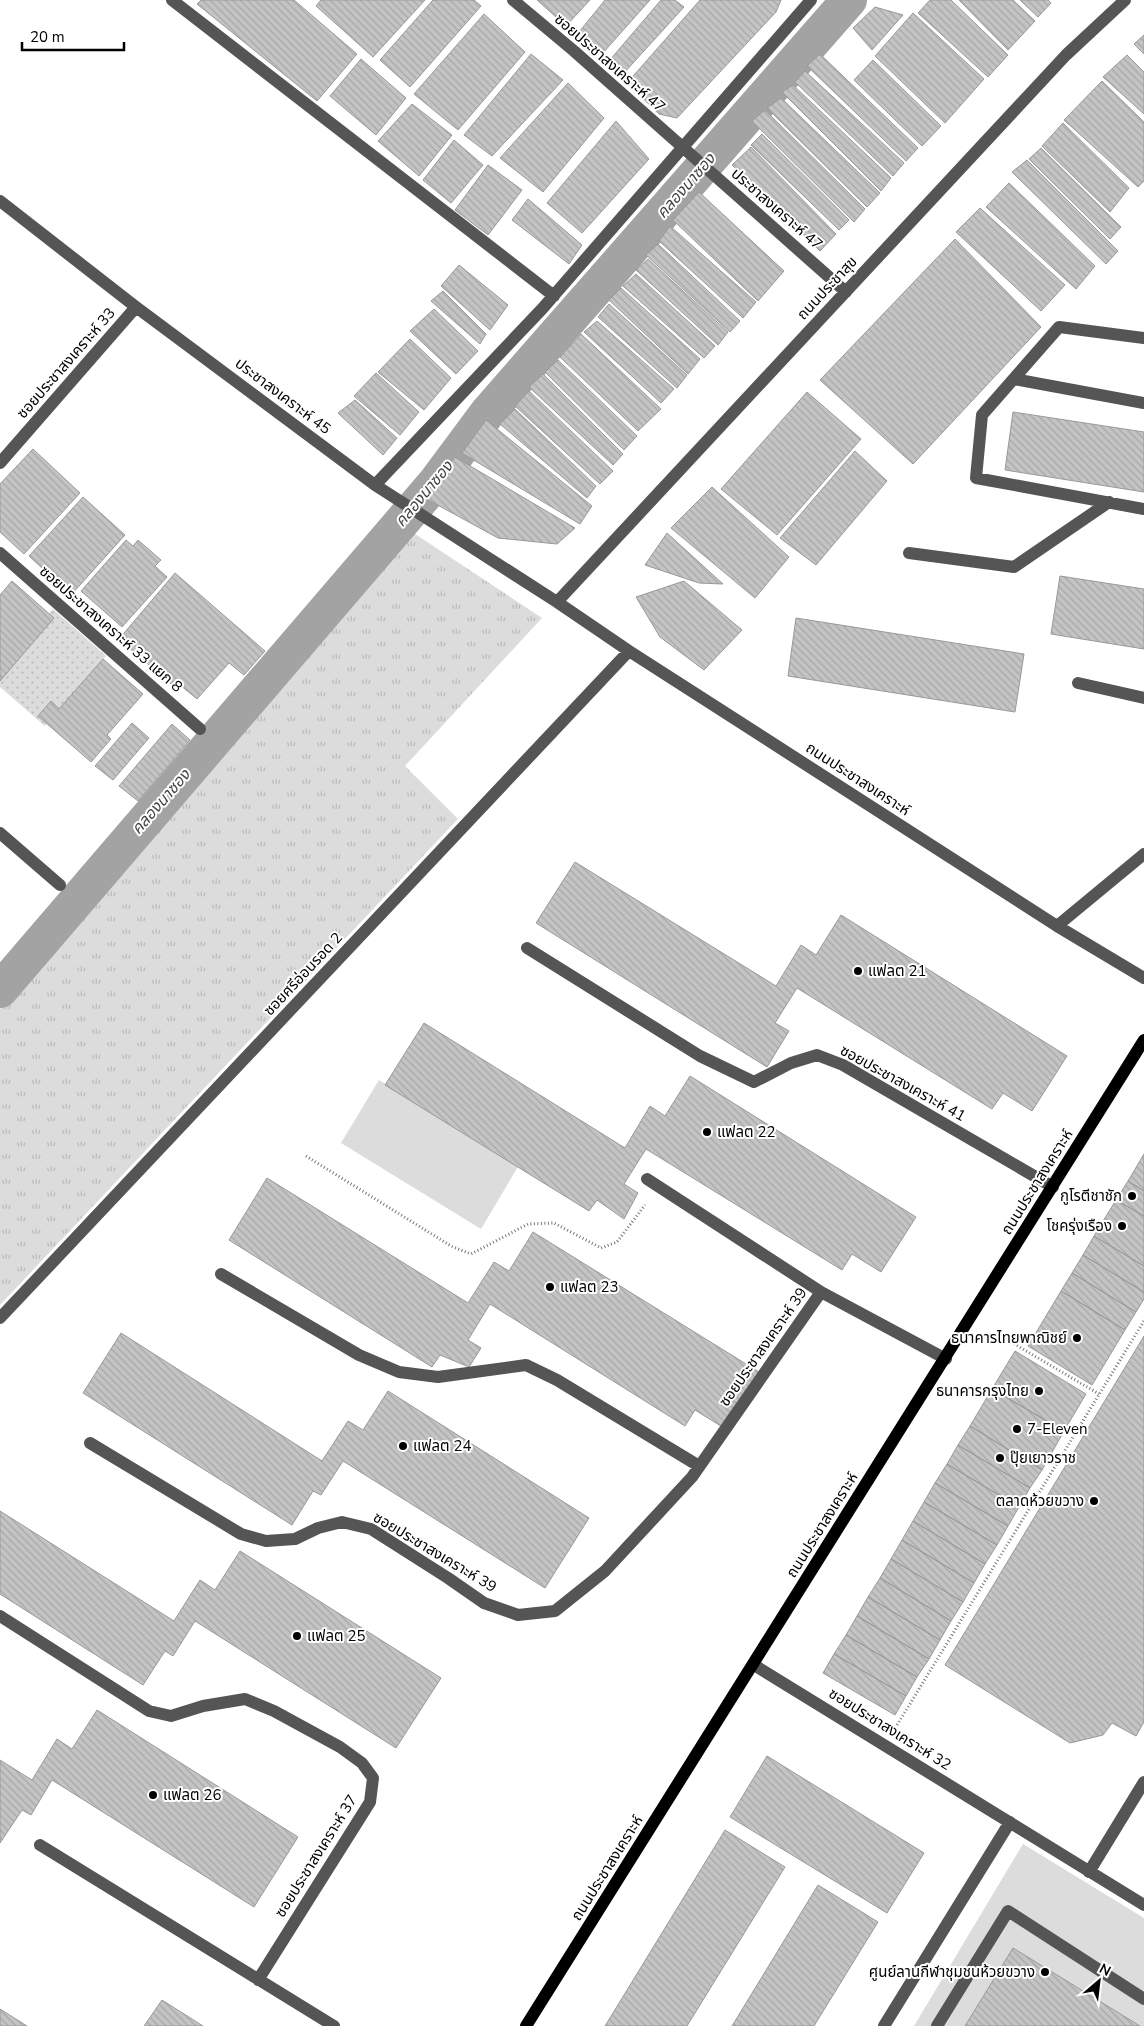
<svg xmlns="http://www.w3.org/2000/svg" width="1144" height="2026" viewBox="0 0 1144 2026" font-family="'Nunito Sans','Noto Sans Thai',sans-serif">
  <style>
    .grass { fill: url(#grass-tufts) }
    .garden { fill: url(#garden-dots) }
    .pitch { fill: #dcdcdc }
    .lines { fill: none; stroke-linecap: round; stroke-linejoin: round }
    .canal { stroke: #a3a3a3; stroke-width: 36 }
    .building { fill: url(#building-back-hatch); stroke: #999 }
    .path { stroke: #777; stroke-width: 3; stroke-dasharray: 1 2.5; stroke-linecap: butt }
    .minor { stroke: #555; stroke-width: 12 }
    .major { stroke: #000; stroke-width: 12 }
    .poi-dot { fill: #000; stroke: #fff; stroke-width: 2 }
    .labels { text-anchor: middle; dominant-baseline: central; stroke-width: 4; stroke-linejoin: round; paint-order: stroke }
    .street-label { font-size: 15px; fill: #000; stroke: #fff }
    .poi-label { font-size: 15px; fill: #000; stroke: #fff; text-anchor: start }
    .water-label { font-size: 16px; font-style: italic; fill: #444; stroke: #fff }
  </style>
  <defs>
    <pattern id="grass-tufts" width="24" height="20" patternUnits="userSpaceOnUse" patternTransform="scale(1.25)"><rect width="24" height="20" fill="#dcdcdc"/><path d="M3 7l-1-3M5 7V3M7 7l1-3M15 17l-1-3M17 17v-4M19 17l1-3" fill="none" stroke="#bbb"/></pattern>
    <pattern id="garden-dots" width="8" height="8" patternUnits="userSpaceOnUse" patternTransform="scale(1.25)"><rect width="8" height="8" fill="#dcdcdc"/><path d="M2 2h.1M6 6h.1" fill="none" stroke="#bbb" stroke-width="1.8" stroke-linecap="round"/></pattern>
    <pattern id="building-back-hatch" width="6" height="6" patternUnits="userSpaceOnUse" patternTransform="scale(1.25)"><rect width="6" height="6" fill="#c4c4c4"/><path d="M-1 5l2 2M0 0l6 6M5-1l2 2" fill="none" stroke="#a7a7a7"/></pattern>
  </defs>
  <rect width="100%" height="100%" fill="#fff"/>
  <path class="grass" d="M406,528L542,618L405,766L458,819L0,1305V1009L35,971Z"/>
  <path class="garden" d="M53,609L106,656L45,726L0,687V670Z"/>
  <path class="pitch" d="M379,1080L519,1165L481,1229L341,1143Z
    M1023,1844L1144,1918V2026H914Z"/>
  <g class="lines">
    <path class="canal" d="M0,990L436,482L488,412L849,0"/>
  </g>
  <path class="building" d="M201,0H294L357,54L317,101L197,4Z
    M321,0H425L373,57L316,6Z
    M433,0H474L481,6L410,87L380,60Z
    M537,0H590L566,26Z
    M605,0H650L602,54L579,32Z
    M661,0H675L684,7L623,74L609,61Z
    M700,0H781L776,12L677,118L659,114L627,83Z
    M930,0H951L1008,55L988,77L918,13Z
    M959,0H1013L1035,21L1008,50Z
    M1020,0H1048L1051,3L1038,17Z
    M875,7L903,15L872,50L853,28Z
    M913,13L984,79L945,123L875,56Z
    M484,14L525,52L458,130L414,94Z
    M1144,35V54L1134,44Z
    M531,54L563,80L492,156L464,135Z
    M820,54L918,148L906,161L807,66Z
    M1127,55L1144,72V114L1103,77Z
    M361,59L406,98L376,135L330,96Z
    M873,60L941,126L922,146L854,80Z
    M805,71L904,163L893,176L795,82Z
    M1102,81L1144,122V181L1138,187L1064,120Z
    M568,83L604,118L543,192L500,158Z
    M793,85L891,178L881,191L782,92Z
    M781,98L880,193L867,207L767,108Z
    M412,104L452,135L419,176L378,141Z
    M765,110L865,209L854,222L752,121Z
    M616,121L649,159L582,233L547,203Z
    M1063,123L1129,188L1110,212L1042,146Z
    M762,134L849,220L839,230L751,145Z
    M454,140L483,165L451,203L423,180Z
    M751,147L836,234L820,251L732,165Z
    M1041,148L1121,227L1110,239L1029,159Z
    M1027,160L1118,251L1106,264L1012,172Z
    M488,165L522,190L488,235L455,210Z
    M1009,183L1095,266L1076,289L986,207Z
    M699,192L784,271L758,301L673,220Z
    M528,199L582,245L569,264L512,220Z
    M980,208L1065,285L1041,311L956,232Z
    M670,226L756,302L743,318L659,241Z
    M955,239L1041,327L913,464L820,380Z
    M658,244L740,321L730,332L646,255Z
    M648,259L728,332L718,345L636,270Z
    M459,265L508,305L490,330L441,286Z
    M636,274L715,346L704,358L623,286Z
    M621,288L700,359L688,374L609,300Z
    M443,291L486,334L480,344L431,301Z
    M609,304L687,375L677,388L598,317Z
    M434,309L478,351L456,374L410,331Z
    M597,321L674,389L661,403L584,332Z
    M581,334L661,409L638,431L560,357Z
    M410,339L451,378L424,410L378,372Z
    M558,360L637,436L624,450L545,372Z
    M376,373L419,412L400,435L354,396Z
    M543,374L623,454L613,465L529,387Z
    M529,391L613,471L600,484L515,406Z
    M807,392L861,439L777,535L721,489Z
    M355,400L397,438L383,455L338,413Z
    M515,409L596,486L587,498L500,424Z
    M1013,412L1144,432V492L1005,470Z
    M486,420L592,506L580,524L462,453Z
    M33,449L80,493L24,554L0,532V484Z
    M855,451L887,481L816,565L780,538Z
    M455,457L575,528L557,544L498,538L423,497Z
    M712,487L789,557L755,598L671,528Z
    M83,497L125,535L71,595L29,556Z
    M667,533L723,584L699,583L645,565Z
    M126,540L133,546L138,540L161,560L155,566L167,577L122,627L81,591Z
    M175,573L265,651L244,675L229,663L197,699L174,680L171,684L119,639Z
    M1060,576L1144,589V649L1051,634Z
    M12,581L54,618L0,681V595Z
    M684,581L742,630L704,670L660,637L636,597Z
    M796,618L1024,654L1015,712L788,676Z
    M103,659L143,694L107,735L111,739L91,762L38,716L51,701L59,709Z
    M132,723L149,738L113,780L95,766Z
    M172,724L190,740L138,801L119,786Z
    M575,862L776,986L801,945L816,955L841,915L1067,1056L1032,1111L1003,1093L992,1109L797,988L775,1023L789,1031L767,1067L536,923Z
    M424,1023L625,1148L650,1106L665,1116L690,1076L916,1217L881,1272L852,1254L842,1270L646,1149L624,1184L638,1193L624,1219L597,1200L589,1211L385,1085Z
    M1144,1154V1191L1128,1181Z
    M267,1178L468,1303L494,1262L509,1271L533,1232L759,1372L724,1428L695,1410L685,1426L490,1304L468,1340L481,1348L469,1367L440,1355L432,1367L229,1240Z
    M1128,1181L1144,1191V1216L1116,1200Z
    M1116,1200L1144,1216V1266L1094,1236Z
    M1094,1236L1144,1266V1292L1083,1255Z
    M1083,1255L1144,1292V1299L1136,1312L1072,1273Z
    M1072,1273L1136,1312L1125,1330L1061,1291Z
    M1061,1291L1125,1330L1092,1385L1028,1346Z
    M121,1333L322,1461L348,1421L363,1430L388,1391L589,1518L545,1588L343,1461L321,1495L313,1491L292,1525L83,1393Z
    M1144,1336V1722L1136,1736L1112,1723L1103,1735L1070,1743L945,1665Z
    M1015,1351L1086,1394L1064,1431L992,1389Z
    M992,1389L1064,1431L1042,1470L970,1426Z
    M970,1426L1042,1470L1030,1488L958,1445Z
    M958,1445L1030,1488L1019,1507L947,1464Z
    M947,1464L1019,1507L1008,1526L935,1483Z
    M935,1483L1008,1526L997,1545L924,1502Z
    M924,1502L997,1545L985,1564L913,1521Z
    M0,1511L174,1621L200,1580L215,1590L240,1551L441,1678L396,1748L195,1621L173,1656L165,1651L143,1685L0,1594Z
    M913,1521L985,1564L974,1583L902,1540Z
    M902,1540L974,1583L963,1602L891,1559Z
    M891,1559L963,1602L951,1621L880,1578Z
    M880,1578L951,1621L940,1640L868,1597Z
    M868,1597L940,1640L929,1659L857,1616Z
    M857,1616L929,1659L917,1677L846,1635Z
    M846,1635L917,1677L906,1696L834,1654Z
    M834,1654L906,1696L895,1715L823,1673Z
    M97,1710L298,1837L254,1907L52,1780L31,1815L22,1810L0,1843V1760L32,1780L57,1739L72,1749Z
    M767,1756L924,1853L887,1913L730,1817Z
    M725,1830L785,1867L687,2026H605Z
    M818,1885L878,1922L814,2026H732Z
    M1013,1948L1140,2026H965Z
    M162,2000L203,2026H144Z
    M0,2009L27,2026H0Z"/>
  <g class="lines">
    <path class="path" d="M306,1156L451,1246L471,1254L528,1224L554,1223L601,1248L617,1242L645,1205
      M1011,1342L1099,1394
      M897,1725L1144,1321"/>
    <path class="minor" d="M172,0L554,296
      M513,0L574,51L846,292
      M0,201L136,307L375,485L557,602L629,651L1057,926L1144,978
      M1144,338L1059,327L982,415L976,478L1144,509
      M1014,379L1144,403
      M0,463L136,307
      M375,485L542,309L811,0
      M0,553L200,729
      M909,553L1014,567L1109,502
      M557,602L1066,55L1125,0
      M1078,683L1144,698
      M0,833L60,885
      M1057,926L1144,854
      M527,948L700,1056L754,1082L791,1063L817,1055L843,1065L1053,1187
      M647,1179L821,1292L946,1359
      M221,1274L359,1355L399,1372L438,1377L526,1365L557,1380L699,1466
      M0,1318L629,651
      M90,1443L241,1534L266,1541L295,1539L318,1528L342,1522L371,1529L448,1578L484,1603L518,1615L555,1611L605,1571L692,1477L821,1292
      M0,1616L149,1711L171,1716L203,1706L245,1699L274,1711L340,1747L362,1763L373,1778L370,1802L258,1980
      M754,1665L1144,1905
      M40,1845L334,2026
      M1089,1872L1144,1782
      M884,2026L1010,1822
      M937,2026L1008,1911L1144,1999"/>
    <path class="major" d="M526,2026L1144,1040"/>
  </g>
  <g class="poi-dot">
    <circle cx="858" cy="971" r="5"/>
    <circle cx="707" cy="1132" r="5"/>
    <circle cx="1132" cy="1196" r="5"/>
    <circle cx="1122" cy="1226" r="5"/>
    <circle cx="550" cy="1287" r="5"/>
    <circle cx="1077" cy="1338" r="5"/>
    <circle cx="1039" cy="1391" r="5"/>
    <circle cx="1017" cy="1429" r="5"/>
    <circle cx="403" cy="1446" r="5"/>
    <circle cx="1000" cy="1458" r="5"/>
    <circle cx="1094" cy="1501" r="5"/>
    <circle cx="297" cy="1636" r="5"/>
    <circle cx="153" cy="1795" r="5"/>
    <circle cx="1045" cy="1972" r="5"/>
  </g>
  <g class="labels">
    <g class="street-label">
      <text transform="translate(610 63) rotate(41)">ซอยประชาสงเคราะห์ 47</text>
      <text transform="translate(777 209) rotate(41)">ประชาสงเคราะห์ 47</text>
      <text transform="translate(827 288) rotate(-47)">ถนนประชาสุข</text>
      <text transform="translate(66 363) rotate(-49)">ซอยประชาสงเคราะห์ 33</text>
      <text transform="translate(283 396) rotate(37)">ประชาสงเคราะห์ 45</text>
      <text transform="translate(111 629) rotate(41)">ซอยประชาสงเคราะห์ 33 แยก 8</text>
      <text transform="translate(858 779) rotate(33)">ถนนประชาสงเคราะห์</text>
      <text transform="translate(303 974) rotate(-47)">ซอยศรีอ่อนรอด 2</text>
      <text transform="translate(903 1083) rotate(29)">ซอยประชาสงเคราะห์ 41</text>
      <text transform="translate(1037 1182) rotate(-58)">ถนนประชาสงเคราะห์</text>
      <text transform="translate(763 1347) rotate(-55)">ซอยประชาสงเคราะห์ 39</text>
      <text transform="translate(822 1525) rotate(-58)">ถนนประชาสงเคราะห์</text>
      <text transform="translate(435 1552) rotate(31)">ซอยประชาสงเคราะห์ 39</text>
      <text transform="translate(890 1729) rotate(32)">ซอยประชาสงเคราะห์ 32</text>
      <text transform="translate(316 1856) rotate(-58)">ซอยประชาสงเคราะห์ 37</text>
      <text transform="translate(607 1868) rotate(-58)">ถนนประชาสงเคราะห์</text>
    </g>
    <g class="poi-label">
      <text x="868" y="971">แฟลต 21</text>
      <text x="717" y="1132">แฟลต 22</text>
      <text x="1122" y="1196" text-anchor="end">กูโรตีชาชัก</text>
      <text x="1112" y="1226" text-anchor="end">โชครุ่งเรือง</text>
      <text x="560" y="1287">แฟลต 23</text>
      <text x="1067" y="1338" text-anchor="end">ธนาคารไทยพาณิชย์</text>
      <text x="1029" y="1391" text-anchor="end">ธนาคารกรุงไทย</text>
      <text x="1027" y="1429">7-Eleven</text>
      <text x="413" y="1446">แฟลต 24</text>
      <text x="1010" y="1458">ปุ๊ยเยาวราช</text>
      <text x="1084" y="1501" text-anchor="end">ตลาดห้วยขวาง</text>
      <text x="307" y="1636">แฟลต 25</text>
      <text x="163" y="1795">แฟลต 26</text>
      <text x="1035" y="1972" text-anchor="end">ศูนย์ลานกีฬาชุมชนห้วยขวาง</text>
    </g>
    <g class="water-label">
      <text transform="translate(686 186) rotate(-49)">คลองนาซอง</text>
      <text transform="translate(424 494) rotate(-50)">คลองนาซอง</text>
      <text transform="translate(161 802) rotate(-49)">คลองนาซอง</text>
    </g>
  </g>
  <g transform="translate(1099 1981) rotate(28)" stroke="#ffffff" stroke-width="4" paint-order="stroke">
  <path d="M0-4L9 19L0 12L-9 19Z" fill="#000000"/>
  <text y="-8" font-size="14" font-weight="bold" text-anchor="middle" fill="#000000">N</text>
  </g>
  <path d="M22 42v8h102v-8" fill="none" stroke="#000000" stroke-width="2.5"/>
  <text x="30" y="42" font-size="15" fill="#000000" stroke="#ffffff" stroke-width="4" paint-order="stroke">20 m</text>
</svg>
